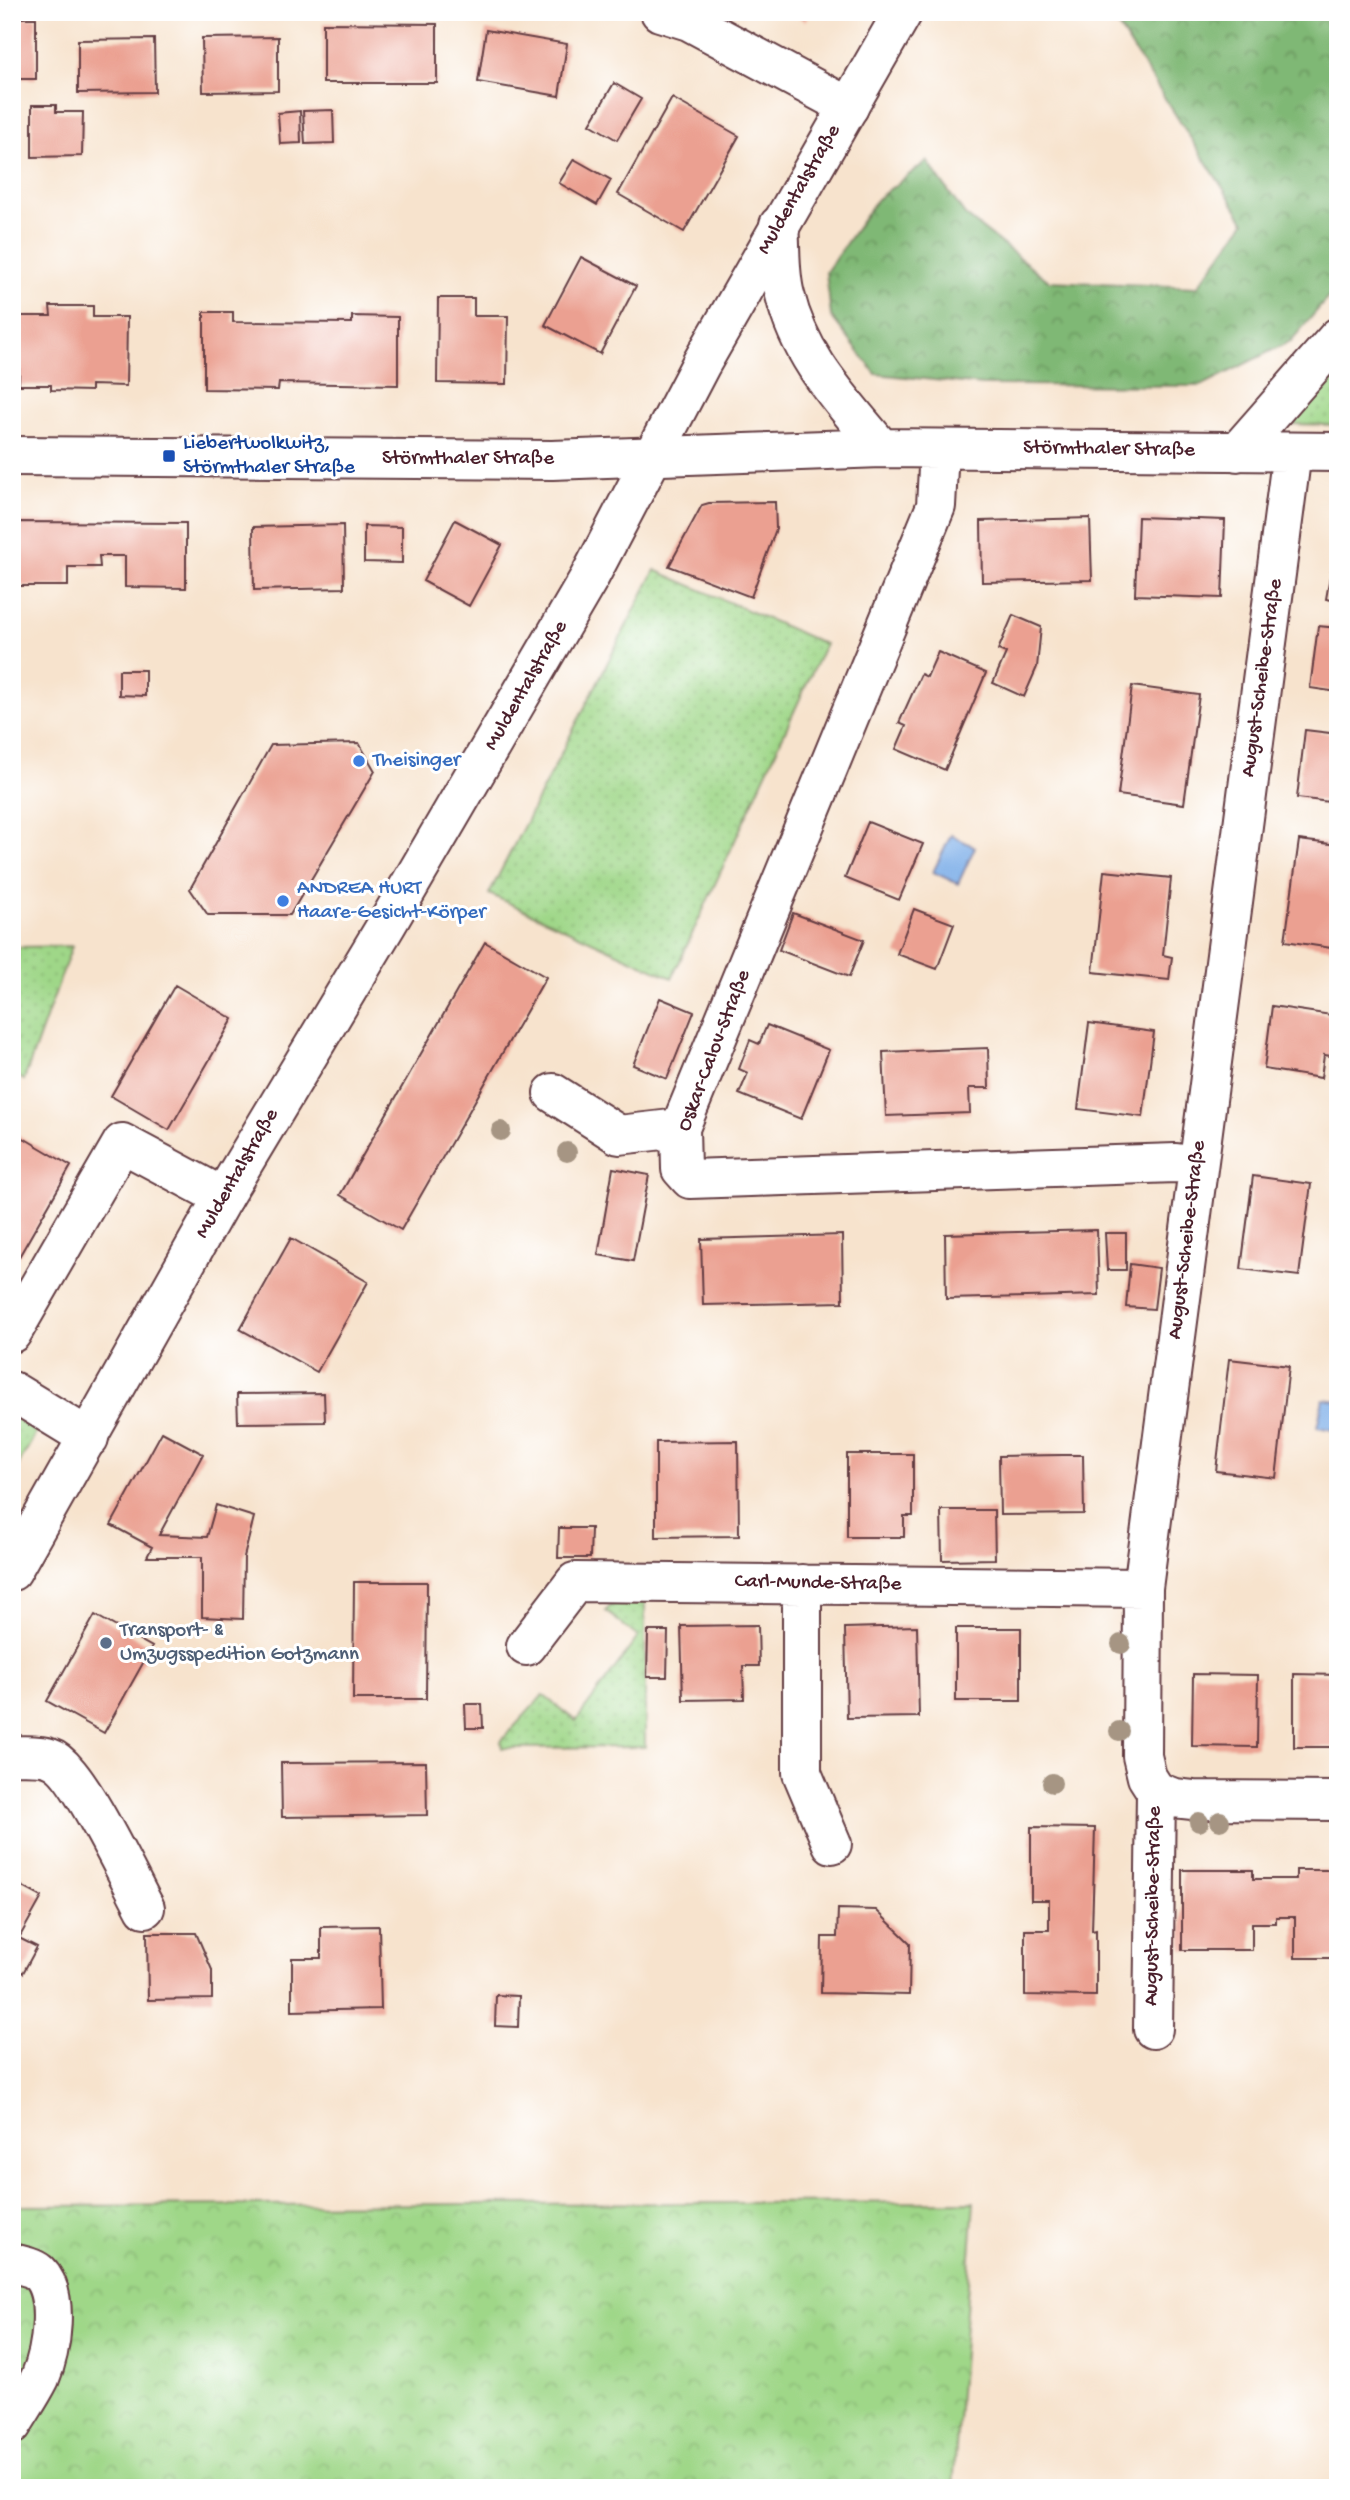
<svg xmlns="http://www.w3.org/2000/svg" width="1350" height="2500" viewBox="0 0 1350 2500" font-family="'Gochi Hand',sans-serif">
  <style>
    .grass { fill: url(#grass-dots); stroke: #747b5a; stroke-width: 2 }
    .forest { fill: url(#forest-crowns); stroke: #646c50; stroke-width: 2 }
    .park { fill: url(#park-crowns); stroke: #747b5a; stroke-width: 2 }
    .water { fill: #7daee8; stroke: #64668a; stroke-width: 2 }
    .building { fill: #eba091 }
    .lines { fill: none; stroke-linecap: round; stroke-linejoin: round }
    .minor-casing { stroke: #643c43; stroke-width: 42 }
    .major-casing { stroke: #643c43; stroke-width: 42 }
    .minor { stroke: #fff; stroke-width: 38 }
    .major { stroke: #fff; stroke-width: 38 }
    .tree { fill: #a69583 }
    .transit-dot { fill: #1a4fb4; stroke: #fff; stroke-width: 2.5 }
    .shop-dot { fill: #3f7fe0; stroke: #fff; stroke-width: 2.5 }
    .service-dot { fill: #5c6f8a; stroke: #fff; stroke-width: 2.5 }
    .labels { text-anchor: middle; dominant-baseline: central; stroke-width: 6; stroke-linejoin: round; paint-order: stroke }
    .street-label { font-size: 21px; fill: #4a1f2b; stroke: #fff }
    .transit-label { font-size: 21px; fill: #164399; stroke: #fff; text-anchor: start }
    .shop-label { font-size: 21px; fill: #366cbe; stroke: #fff; text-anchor: start }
    .service-label { font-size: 21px; fill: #4e5e75; stroke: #fff; text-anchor: start }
  </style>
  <defs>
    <pattern id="grass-dots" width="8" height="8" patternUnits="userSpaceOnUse" patternTransform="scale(1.75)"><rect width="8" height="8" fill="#9fd788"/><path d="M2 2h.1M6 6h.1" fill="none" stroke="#8ab876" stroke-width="1.8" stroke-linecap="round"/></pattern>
    <pattern id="forest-crowns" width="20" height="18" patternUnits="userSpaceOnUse" patternTransform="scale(1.75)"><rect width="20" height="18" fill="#7fb874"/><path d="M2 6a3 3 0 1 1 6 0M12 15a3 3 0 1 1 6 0" fill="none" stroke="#6a955f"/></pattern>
    <pattern id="park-crowns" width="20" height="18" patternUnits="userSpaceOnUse" patternTransform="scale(1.75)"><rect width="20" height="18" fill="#9fd788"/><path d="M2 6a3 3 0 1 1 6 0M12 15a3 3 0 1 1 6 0" fill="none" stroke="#8ab876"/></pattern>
  </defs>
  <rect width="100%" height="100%" fill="#fff"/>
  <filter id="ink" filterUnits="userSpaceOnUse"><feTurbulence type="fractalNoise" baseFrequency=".0143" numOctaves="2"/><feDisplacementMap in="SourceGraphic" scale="14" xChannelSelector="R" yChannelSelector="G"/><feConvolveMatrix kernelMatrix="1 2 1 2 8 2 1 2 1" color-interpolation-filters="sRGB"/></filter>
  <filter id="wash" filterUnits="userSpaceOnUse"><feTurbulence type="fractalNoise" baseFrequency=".00686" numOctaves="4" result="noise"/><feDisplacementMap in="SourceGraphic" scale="28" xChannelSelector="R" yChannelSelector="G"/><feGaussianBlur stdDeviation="1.57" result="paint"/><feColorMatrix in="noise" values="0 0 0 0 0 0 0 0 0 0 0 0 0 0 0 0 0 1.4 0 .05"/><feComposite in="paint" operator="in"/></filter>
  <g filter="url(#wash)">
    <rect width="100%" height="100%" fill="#f7e3cd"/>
    <path class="grass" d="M1338,337V425L1283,424Z
      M655,570L825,644L672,978L489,894Z
      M72,946L24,1080L12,1073V947Z
      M12,1416L37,1431L12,1477Z
      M618,1596H645V1747L502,1748L501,1741L543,1695L576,1721L638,1637L606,1611Z"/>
    <path class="forest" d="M1109,12H1338V286L1291,341L1201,386L982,385L876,374L831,316L826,272L877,199L927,161L965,215L1049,281L1197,287L1245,222Z"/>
    <path class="park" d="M974,2202L953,2488H12V2206Z"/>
    <path class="water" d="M951,835L975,847L958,884L933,872Z
      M1323,1399L1338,1401V1431L1317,1427Z"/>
    <g id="blocks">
      <path class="building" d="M791,12H810L805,21Z
        M12,18H36V79H12Z
        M323,23L437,24V83H323Z
        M486,30L567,44L559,96L478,82Z
        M278,37V91L203,92L202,38Z
        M154,39L155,92L78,93V40Z
        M614,83L641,99L617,140L590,124Z
        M672,98L739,136L684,232L618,194Z
        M32,105H56V112H83L82,156L32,157Z
        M333,110L334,143L305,144L303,111Z
        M300,111L301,143L280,144L278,113Z
        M574,159L611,180L597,205L559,183Z
        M581,257L636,286L600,354L545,325Z
        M438,298H474V316H508L507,384L437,383Z
        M50,306H93V317H127L126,386L91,385V391L51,390V385H19L20,316H51Z
        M204,312H233V322L352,323V316L398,317V385L279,383L278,390L204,389Z
        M775,502L776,529L751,597L669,566L702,505L709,503Z
        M1138,517L1225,520L1222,598L1135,595Z
        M1090,518L1092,580L982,582L981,521Z
        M455,520L502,545L469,606L423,581Z
        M14,522L186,523V588L125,587V556H99L100,567H68V586H13Z
        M343,525L344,588L254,590L253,527Z
        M364,526L402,527V563L364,562Z
        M1335,548H1338V601L1326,599Z
        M1013,615L1041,627L1037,667L1024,697L993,683L1006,653L998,650Z
        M1318,626L1338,628V692L1310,688Z
        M938,652L986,673L945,770L896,749L906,726L899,723L921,674L927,677Z
        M119,670H145V696L119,695Z
        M1132,686L1199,695L1184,804L1118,795Z
        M1305,730L1338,734V803L1297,798Z
        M359,743L375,771L290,915H208L190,889L271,745Z
        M868,822L923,844L899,900L845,878Z
        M1299,840L1338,845V949L1285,941Z
        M1104,871L1171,878L1163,955L1172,957L1169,980L1093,972Z
        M914,909L954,924L937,969L897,954Z
        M793,913L864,940L849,977L779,950Z
        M485,942L546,977L401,1230L340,1195Z
        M175,985L233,1019L169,1130L111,1096Z
        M660,998L694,1012L667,1079L633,1065Z
        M1272,1006L1338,1016V1057L1324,1055L1321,1078L1264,1069Z
        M1089,1023L1154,1032L1143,1117L1078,1109Z
        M767,1025L829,1050L801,1119L739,1094L748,1073L739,1069L750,1040L759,1044Z
        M988,1048L989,1088H969L970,1113L886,1116L883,1052Z
        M15,1133L71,1166L12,1269V1138Z
        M613,1168L649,1175L633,1261L598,1255Z
        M1253,1176L1311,1184L1299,1276L1241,1269Z
        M1097,1230L1099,1295L946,1299L945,1234Z
        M1105,1233H1126V1270H1107Z
        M842,1235L843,1302L703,1305L701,1239Z
        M291,1238L368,1282L317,1372L240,1329Z
        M1130,1264L1159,1268L1154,1309L1126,1307Z
        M1229,1359L1289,1366L1276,1478L1216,1471Z
        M324,1393L325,1422L238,1423L237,1394Z
        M162,1432L203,1454L159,1535L207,1537L216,1505L254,1517L244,1557L243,1619L202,1617V1557H147L152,1547L111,1525Z
        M738,1441L739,1536L656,1537V1442Z
        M847,1454H913V1516H904V1537H847Z
        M1063,1455H1083L1084,1514L1000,1515L999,1456Z
        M941,1510H994L995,1559L942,1560Z
        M559,1528H591L590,1558H558Z
        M354,1582H427L426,1699H353Z
        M95,1615L152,1647L104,1733L47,1701Z
        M758,1625L759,1666H743L744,1699L683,1700L681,1626Z
        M917,1626L919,1717L847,1718L845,1628Z
        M956,1628H1021V1701H956Z
        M648,1631H668L667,1677H647Z
        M1193,1674L1258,1675L1257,1747L1192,1746Z
        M1294,1674L1338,1675V1747H1294Z
        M465,1704H482L483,1728H466Z
        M426,1762L427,1815L282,1817L281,1763Z
        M1031,1827L1095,1828L1092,1931L1096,1930V1996L1025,1995V1930H1049V1900H1031Z
        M1182,1870H1253V1879H1296V1870H1338V1958H1295V1917H1276V1923H1252V1950H1182Z
        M12,1881L42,1897L19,1938L37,1947L23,1973L12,1967Z
        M838,1909L876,1910L910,1943L909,1995L821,1993L822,1937H837Z
        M379,1926L381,2009L292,2011V1958H321V1927Z
        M147,1933H196L212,1970V1999L148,2000Z
        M496,1995L519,1996L518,2027L495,2026Z"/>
    </g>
  </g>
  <g filter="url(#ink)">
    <use href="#blocks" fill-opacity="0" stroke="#643c43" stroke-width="2"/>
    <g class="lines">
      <defs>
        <path id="minor" d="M660,12L689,21L849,107
          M779,225C781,247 779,273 785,295C800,358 841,399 881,448
          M939,449L936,506L680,1128L681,1169L690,1179L1176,1163L1197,1166
          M1237,452L1338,337
          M12,456L552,460L881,448L1338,452
          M553,1093L619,1135L680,1128
          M12,1333L122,1143L223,1197
          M12,1391L89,1438
          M802,1584V1773L832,1844
          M526,1646L575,1582L1143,1588
          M12,1755C24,1756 39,1754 50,1758C77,1766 129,1879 145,1908
          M1156,1791L1174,1798L1193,1800L1338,1801
          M1153,2029L1156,1791L1147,1777L1142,1756L1143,1588L1292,452
          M12,2263C20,2265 32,2267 38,2272C61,2294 51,2352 40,2378C32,2394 21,2410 12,2425"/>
        <path id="major" d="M12,1571L223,1197L387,924L589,578L701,364L903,12"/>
      </defs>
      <use href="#minor" class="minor-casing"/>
      <use href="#major" class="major-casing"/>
      <use href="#minor" class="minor"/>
      <use href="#major" class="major"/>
    </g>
    <g class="tree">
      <circle cx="501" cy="1131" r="10"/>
      <circle cx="567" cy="1152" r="10"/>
      <circle cx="1121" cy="1644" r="10"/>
      <circle cx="1119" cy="1731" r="10"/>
      <circle cx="1052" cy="1783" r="10"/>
      <circle cx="1220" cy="1821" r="10"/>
      <circle cx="1199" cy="1822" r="10"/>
    </g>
  </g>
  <rect class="transit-dot" x="162" y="449" width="14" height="14" rx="3.5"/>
  <g class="shop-dot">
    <circle cx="359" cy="761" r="7"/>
    <circle cx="283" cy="901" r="7"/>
  </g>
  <circle class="service-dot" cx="106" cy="1643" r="7"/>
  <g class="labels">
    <g class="street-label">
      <text transform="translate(800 190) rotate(-60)">Muldentalstraße</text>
      <text transform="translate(1109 450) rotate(1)">Störmthaler Straße</text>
      <text x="468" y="459">Störmthaler Straße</text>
      <text transform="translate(1263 678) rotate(-82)">August-Scheibe-Straße</text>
      <text transform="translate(527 686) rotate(-60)">Muldentalstraße</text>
      <text transform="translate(715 1051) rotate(-69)">Oskar-Calov-Straße</text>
      <text transform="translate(238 1174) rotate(-60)">Muldentalstraße</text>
      <text transform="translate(1188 1240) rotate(-83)">August-Scheibe-Straße</text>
      <text transform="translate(818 1584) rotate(1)">Carl-Munde-Straße</text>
      <text transform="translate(1154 1906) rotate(-89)">August-Scheibe-Straße</text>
    </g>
    <g class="transit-label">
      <text x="183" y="444">Liebertwolkwitz,<tspan x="183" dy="24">Störmthaler Straße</tspan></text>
    </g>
    <g class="shop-label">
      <text x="373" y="761">Theisinger</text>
      <text x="297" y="889">ANDREA HURT<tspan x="297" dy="24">Haare-Gesicht-Körper</tspan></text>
    </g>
    <g class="service-label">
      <text x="120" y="1631">Transport- &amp;<tspan x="120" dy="24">Umzugsspedition Gotzmann</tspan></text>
    </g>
  </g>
  <rect width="1350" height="2500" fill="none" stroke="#fff" stroke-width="42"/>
</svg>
